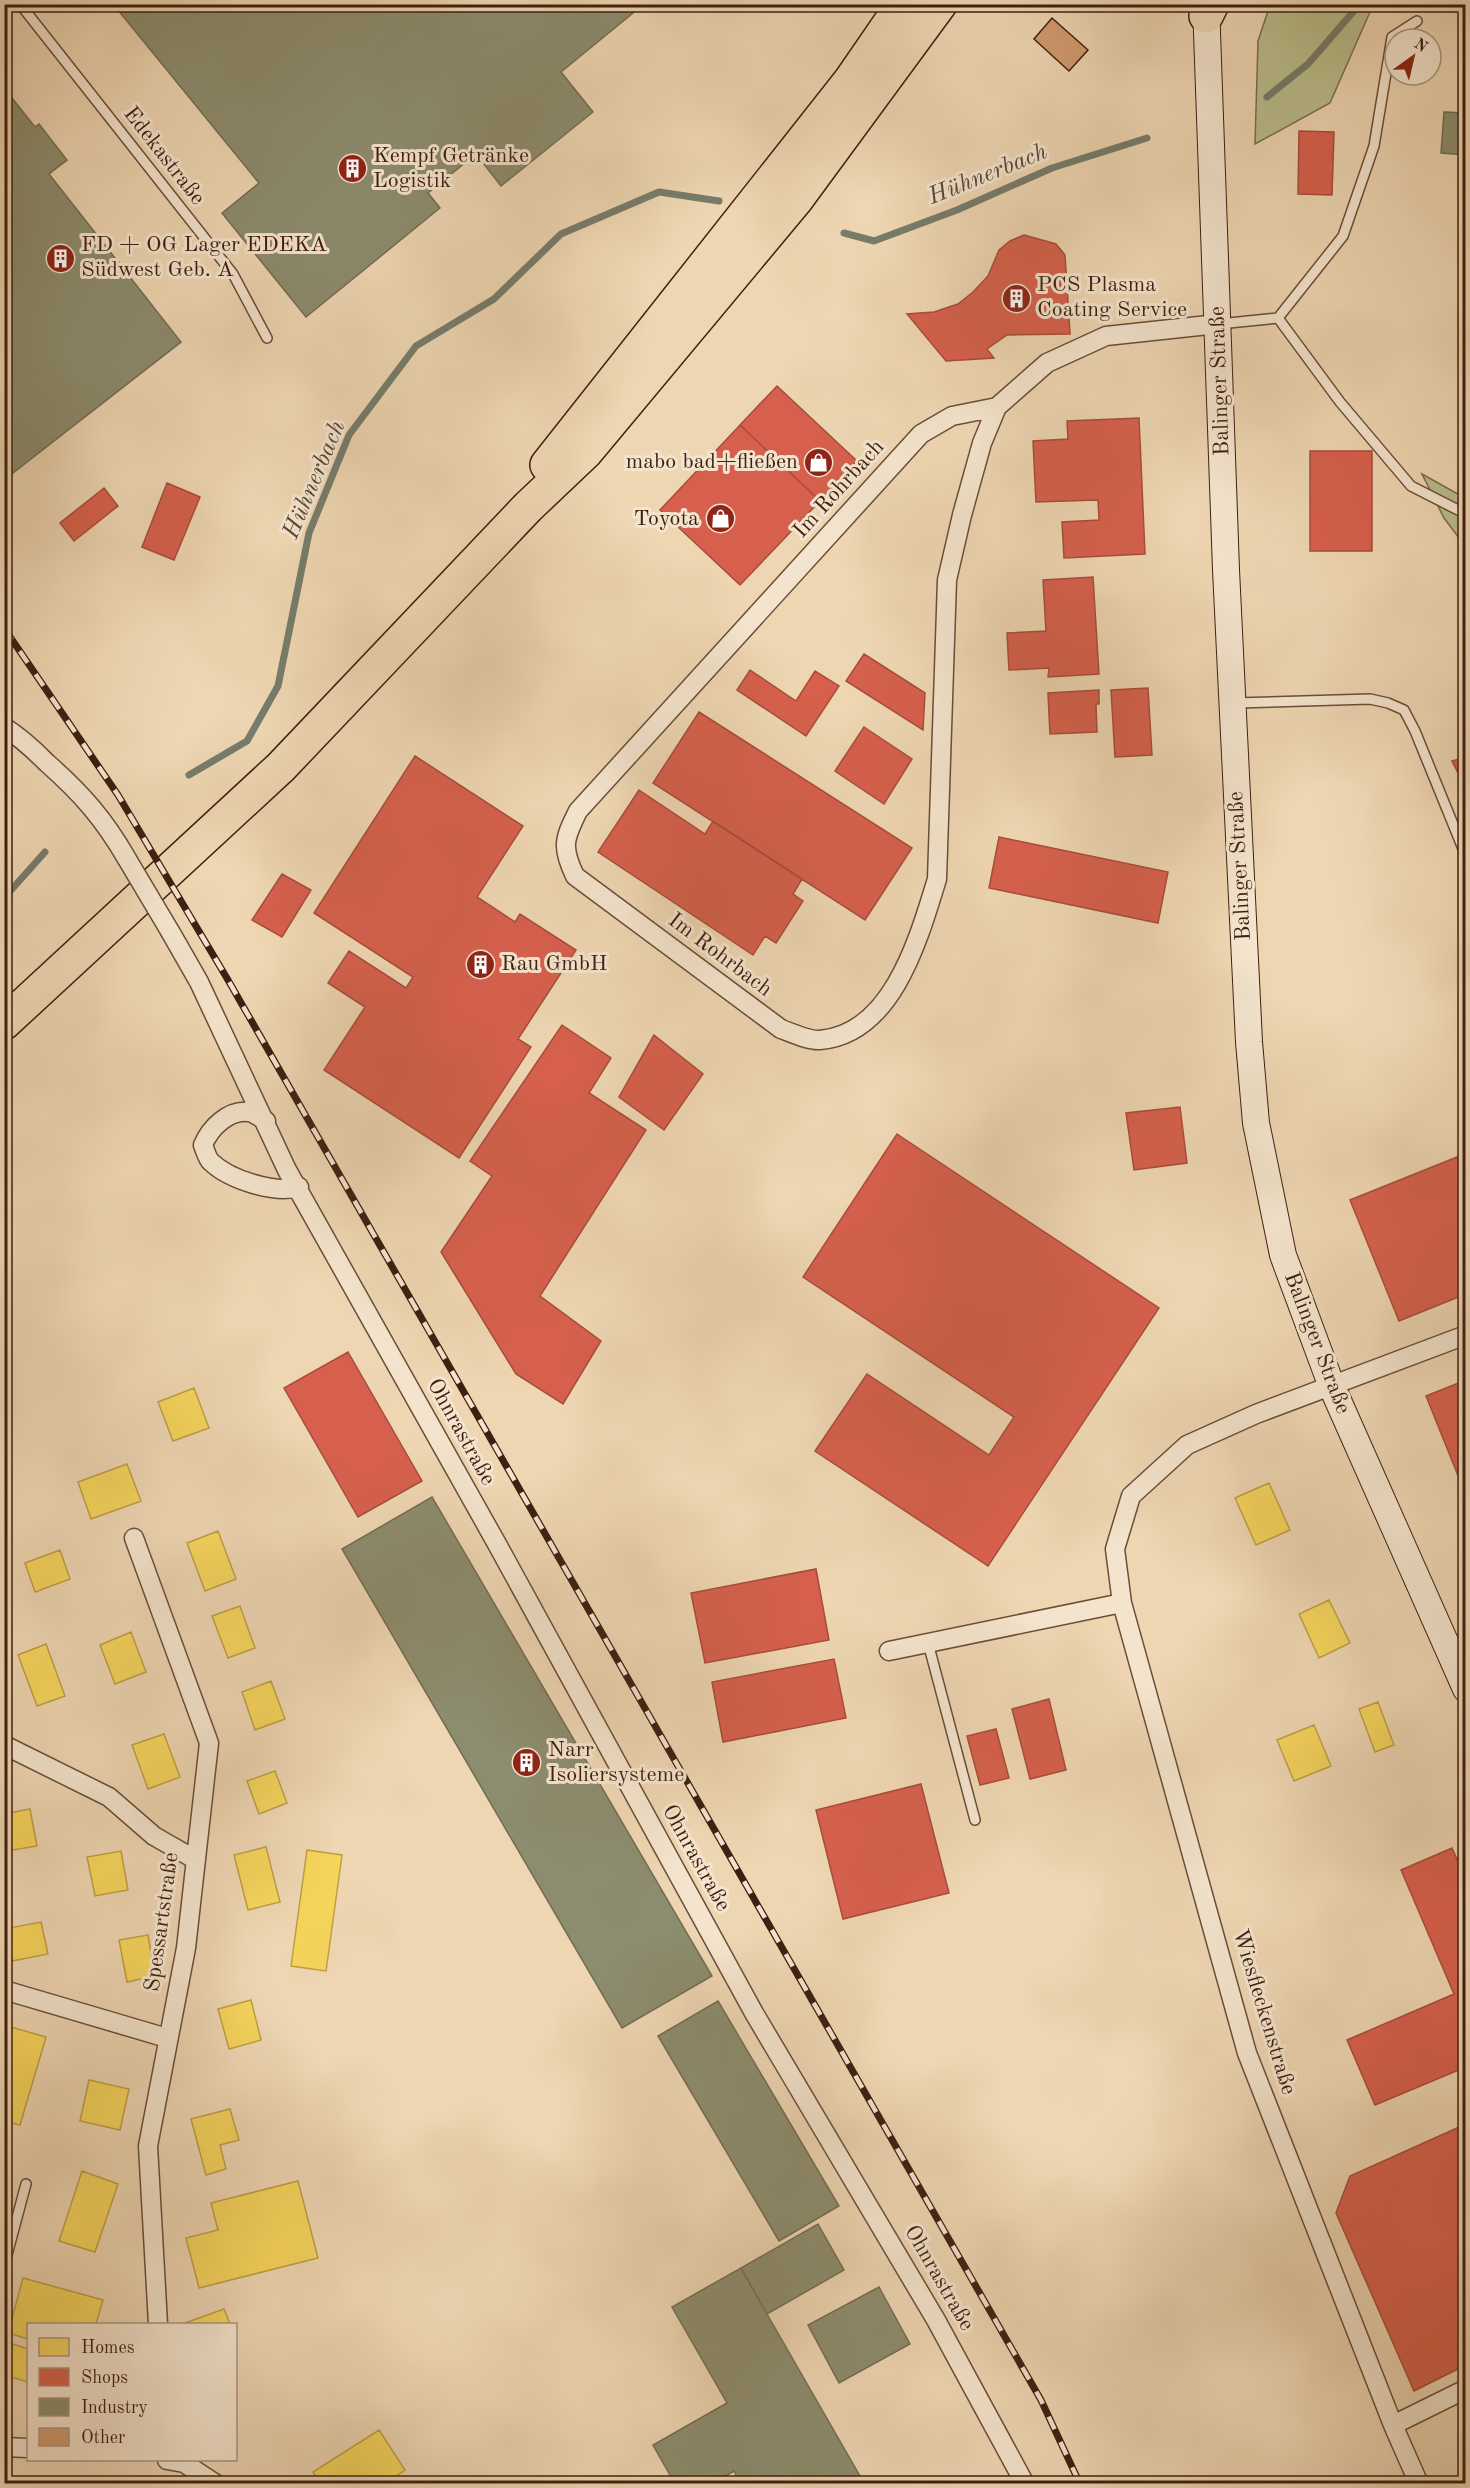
<svg xmlns="http://www.w3.org/2000/svg" width="1470" height="2488" viewBox="0 0 1470 2488" font-family="'Old Standard TT',serif">
  <style>
    .green { fill: #babd8b; stroke: #7c6e4e; stroke-width: 1.5 }
    .homes { fill: #f6d55c; stroke: #bf9e46; stroke-width: 1.5 }
    .shops { fill: #d6604d; stroke: #a84c3b; stroke-width: 1.5 }
    .industry { fill: #8c8c6e; stroke: #756b52; stroke-width: 1.5 }
    .lines { fill: none; stroke-linecap: round; stroke-linejoin: round }
    .stream { stroke: #767c6b; stroke-width: 7 }
    .building { fill: #d29a72; stroke: #3e1f11; stroke-width: 1.5 }
    .lane-casing { stroke: #6a4d39; stroke-width: 12 }
    .street-casing { stroke: #6a4d39; stroke-width: 21 }
    .secondary-casing { stroke: #3e1f11; stroke-width: 28 }
    .highway-casing { stroke: #3e1f11; stroke-width: 36 }
    .lane { stroke: #f4e4cd; stroke-width: 9 }
    .street { stroke: #f4e4cd; stroke-width: 18 }
    .secondary { stroke: #f4e4cd; stroke-width: 26 }
    .highway { stroke: #eed6b2; stroke-width: 33 }
    .rail-casing { stroke: #3e1f11; stroke-width: 7 }
    .rail { stroke: #f4e4cd; stroke-width: 4.5; stroke-dasharray: 14; stroke-linecap: butt }
    .street-bridge-casing { stroke: #6a4d39; stroke-width: 21; stroke-linecap: butt }
    .street-bridge { stroke: #f4e4cd; stroke-width: 18 }
    .labels { text-anchor: middle; dominant-baseline: central; stroke-width: 6; stroke-linejoin: round; paint-order: stroke }
    .street-label { font-size: 22px; fill: #3e1f11; stroke: #f4e4cd }
    .poi-label { font-size: 22px; fill: #3e1f11; stroke: #f4e4cd; text-anchor: start }
    .water-label { font-size: 24px; font-style: italic; fill: #554636; stroke: #f4e4cd }
  </style>
  <rect width="100%" height="100%" fill="#eed6b2"/>
  <filter id="stains"><feTurbulence type="fractalNoise" baseFrequency=".00333" numOctaves="4"/><feColorMatrix values="0 0 0 0 .2 0 0 0 0 .09 0 0 0 0 .02 0 0 0 .5 -.17"/></filter>
  <radialGradient id="worn" r=".72"><stop offset=".6" stop-color="#630" stop-opacity="0"/><stop offset="1" stop-color="#630" stop-opacity=".3"/></radialGradient>
  <path class="green" d="M1270,5H1373L1330,103L1255,144L1258,41Z
    M1422,474L1465,498V546L1444,518Z"/>
  <path class="homes" d="M194,1388L209,1428L173,1441L158,1402Z
    M127,1464L141,1501L91,1519L78,1482Z
    M1269,1483L1290,1530L1256,1545L1235,1498Z
    M218,1531L236,1579L205,1591L187,1543Z
    M60,1550L70,1579L35,1592L25,1563Z
    M1329,1600L1350,1643L1319,1658L1299,1614Z
    M240,1606L255,1648L228,1658L212,1616Z
    M131,1632L146,1672L115,1684L100,1645Z
    M46,1644L65,1696L37,1706L18,1655Z
    M271,1681L285,1719L255,1730L242,1692Z
    M1378,1702L1394,1745L1375,1752L1359,1709Z
    M1314,1725L1331,1766L1294,1781L1277,1740Z
    M164,1734L180,1777L148,1789L132,1745Z
    M275,1771L287,1803L259,1814L247,1781Z
    M30,1809L37,1846L8,1851L4,1814Z
    M266,1847L280,1902L248,1910L234,1855Z
    M307,1850L342,1855L326,1971L291,1966Z
    M121,1851L128,1890L95,1896L87,1857Z
    M41,1922L48,1954L7,1962L4,1929Z
    M148,1935L155,1976L127,1982L119,1940Z
    M251,2000L261,2040L229,2049L218,2009Z
    M4,2025L46,2037L20,2125L4,2121Z
    M89,2080L129,2089L120,2130L80,2121Z
    M230,2109L239,2140L220,2145L226,2169L206,2175L191,2119Z
    M82,2171L118,2184L95,2252L59,2241Z
    M298,2181L318,2258L199,2288L186,2238L218,2230L211,2203Z
    M23,2278L103,2300L96,2324H28V2339L8,2333Z
    M224,2309L230,2324H182Z
    M13,2344L28,2349V2382L4,2375Z
    M379,2430L405,2470L385,2484H320L313,2472Z"/>
  <path class="shops" d="M1299,131L1334,132L1332,195L1298,194Z
    M1024,235L1056,244L1065,255L1070,334L1007,335L987,349L994,358L946,361L907,314L934,312L958,304L973,292L988,276L999,250L1010,241Z
    M777,386L857,461L820,501L740,425Z
    M1139,418L1145,554L1064,558L1062,522L1099,520L1098,500L1036,502L1033,441L1068,439L1067,421Z
    M740,425L820,501L740,585L660,510Z
    M1310,451H1372V551H1310Z
    M167,483L200,497L174,560L142,547Z
    M104,488L118,506L74,541L60,523Z
    M1093,577L1099,674L1048,677L1049,668L1009,670L1007,633L1046,631L1043,580Z
    M864,654L925,693L923,730L846,681Z
    M750,670L796,701L815,671L839,686L806,736L737,690Z
    M1148,688L1152,755L1115,757L1111,690Z
    M1099,690V704H1096L1097,732L1050,734L1048,693Z
    M699,712L912,848L865,920L653,783Z
    M864,727L912,759L884,804L835,771Z
    M415,756L523,826L477,897L515,922L520,914L576,950L518,1039L531,1047L459,1158L324,1070L365,1007L328,983L349,951L406,988L413,977L314,913Z
    M1466,757V789L1452,761Z
    M639,790L705,834L713,821L802,879L793,894L803,901L776,943L765,936L753,955L598,852Z
    M999,837L1168,872L1158,923L989,888Z
    M282,874L311,890L282,937L252,920Z
    M562,1025L611,1058L589,1093L646,1130L540,1296L601,1341L563,1404L516,1374L441,1252L492,1176L470,1161Z
    M654,1035L703,1074L664,1130L619,1097Z
    M1180,1107L1187,1163L1134,1170L1126,1113Z
    M897,1134L1159,1308L988,1566L815,1451L867,1374L989,1455L1014,1417L803,1277Z
    M1457,1157L1466,1178V1294L1399,1321L1350,1200Z
    M348,1352L422,1481L358,1517L284,1388Z
    M1461,1382L1466,1394V1481L1461,1483L1426,1396Z
    M816,1569L829,1640L705,1663L691,1593Z
    M834,1659L846,1718L723,1742L712,1682Z
    M1049,1699L1066,1770L1030,1779L1012,1709Z
    M996,1729L1009,1778L980,1785L967,1736Z
    M921,1784L949,1893L843,1919L816,1810Z
    M1452,1848L1466,1879V2067L1375,2105L1347,2040L1454,1994L1401,1870Z
    M1466,2124V2365L1414,2391L1336,2213L1350,2176Z"/>
  <path class="industry" d="M113,4H644L561,72L593,112L501,186L476,154L428,193L440,208L306,317L222,213L259,183Z
    M4,88L35,127L39,124L67,160L49,174L181,342L4,480Z
    M1444,112L1466,113V155L1441,153Z
    M432,1497L712,1976L622,2028L342,1549Z
    M718,2001L839,2206L779,2241L658,2036Z
    M818,2224L844,2270L767,2314L741,2268Z
    M741,2268L767,2314L864,2483L740,2484L734,2471L712,2484H675L653,2445L727,2403L672,2307Z
    M879,2287L910,2344L839,2383L808,2325Z"/>
  <g class="lines">
    <path class="stream" d="M1267,97L1308,64L1360,4
      M844,233L874,241L957,210L1052,168L1147,138
      M189,775L247,741L278,686L309,533L349,435L416,346L494,299L561,234L659,192L719,201
      M4,898L45,852"/>
  </g>
  <path class="building" d="M1105,4H1138V7L1105,9Z
    M1052,18L1088,50L1069,71L1034,39Z"/>
  <g class="lines">
    <defs>
      <path id="lane" d="M20,4L233,274L267,338
        M1278,318L1340,402L1411,486L1466,514
        M1219,324L1278,318L1343,236L1374,146L1392,37L1417,21
        M1235,703L1370,699L1388,703L1404,710L1415,731L1466,856
        M928,1643L975,1820
        M4,2266L26,2184"/>
      <path id="street" d="M997,407L952,416L921,434L578,811C564,839 561,847 575,876L781,1029C792,1033 809,1041 820,1040C893,1034 919,937 937,879L947,580L962,515L982,443L997,407L1047,363L1106,336L1218,324
        M4,727C20,737 34,750 47,763C82,794 104,819 127,859
        M171,933L199,982L287,1170L497,1544L754,2013L936,2320L1025,2484
        M266,1121C260,1118 254,1112 248,1112C228,1110 210,1128 203,1145C205,1150 207,1158 211,1162C230,1180 275,1194 299,1187
        M134,1538L209,1743L186,1948L148,2146L158,2324
        M889,1651L1122,1603
        M4,1745L109,1797L154,1836L196,1860
        M4,1990L167,2038
        M1393,2425L1466,2389
        M4,2447L28,2448
        M167,2460L184,2463L216,2484
        M1419,2484L1393,2425L1247,2053L1122,1603L1115,1549L1131,1496L1187,1445L1256,1414L1466,1335"/>
      <path id="secondary" d="M1206,4L1226,570L1249,1042L1256,1123L1283,1255L1332,1387L1466,1689"/>
      <path id="highway" d="M1206,16L1212,4
        M547,465L850,81L903,4
        M4,1023L281,767L528,507L586,452L796,200L940,4"/>
    </defs>
    <use href="#lane" class="lane-casing"/>
    <use href="#street" class="street-casing"/>
    <use href="#secondary" class="secondary-casing"/>
    <use href="#highway" class="highway-casing"/>
    <use href="#lane" class="lane"/>
    <use href="#street" class="street"/>
    <use href="#secondary" class="secondary"/>
    <use href="#highway" class="highway"/>
    <defs>
      <path id="rail" d="M4,628L118,795L228,980L1041,2400L1080,2484"/>
    </defs>
    <use href="#rail" class="rail-casing"/>
    <use href="#rail" class="rail"/>
    <defs>
      <path id="street-bridge" d="M127,859L171,933"/>
    </defs>
    <use href="#street-bridge" class="street-bridge-casing"/>
    <use href="#street-bridge" class="street-bridge"/>
  </g>
  <defs>
    <symbol id="building-disc" viewBox="-11 -11 22 22"><circle r="9.5" fill="#8f2418" stroke="#f4e4cd"/><path d="M-4-6H4V6H1V3H-1V6H-4ZM-2.5-4.3h1.7v1.8h-1.7ZM.8-4.3h1.7v1.8H.8ZM-2.5-1h1.7V.8h-1.7ZM.8-1h1.7V.8H.8Z" fill="#fff"/></symbol>
    <symbol id="shop-disc" viewBox="-11 -11 22 22"><circle r="9.5" fill="#8f2418" stroke="#f4e4cd"/><path d="M-5-2.5h2.3a2.7 3.5 0 0 1 5.4 0H5L5.5 6h-11ZM-1.5-2.5h3a1.5 2.3 0 0 0-3 0Z" fill="#fff"/></symbol>
  </defs>
  <g fill-rule="evenodd">
    <use href="#building-disc" x="336" y="152" width="33" height="33"/>
    <use href="#building-disc" x="44" y="242" width="33" height="33"/>
    <use href="#building-disc" x="1000" y="282" width="33" height="33"/>
    <use href="#shop-disc" x="802" y="446" width="33" height="33"/>
    <use href="#shop-disc" x="704" y="502" width="33" height="33"/>
    <use href="#building-disc" x="464" y="948" width="33" height="33"/>
    <use href="#building-disc" x="510" y="1746" width="33" height="33"/>
  </g>
  <g class="labels">
    <g class="street-label">
      <text transform="translate(164 156) rotate(52)">Edekastraße</text>
      <text transform="translate(1220 381) rotate(-92)">Balinger Straße</text>
      <text transform="translate(839 489) rotate(-48)">Im Rohrbach</text>
      <text transform="translate(1240 866) rotate(-93)">Balinger Straße</text>
      <text transform="translate(720 955) rotate(37)">Im Rohrbach</text>
      <text transform="translate(1317 1343) rotate(69)">Balinger Straße</text>
      <text transform="translate(461 1432) rotate(61)">Ohnrastraße</text>
      <text transform="translate(696 1858) rotate(61)">Ohnrastraße</text>
      <text transform="translate(162 1922) rotate(-82)">Spessartstraße</text>
      <text transform="translate(1264 2012) rotate(73)">Wiesfleckenstraße</text>
      <text transform="translate(939 2278) rotate(60)">Ohnrastraße</text>
    </g>
    <g class="poi-label">
      <text x="373" y="156">Kempf Getränke<tspan x="373" dy="25">Logistik</tspan></text>
      <text x="81" y="245">FD + OG Lager EDEKA<tspan x="81" dy="25">Südwest Geb. A</tspan></text>
      <text x="1037" y="285">PCS Plasma<tspan x="1037" dy="25">Coating Service</tspan></text>
      <text x="798" y="462" text-anchor="end">mabo bad+fließen</text>
      <text x="699" y="519" text-anchor="end">Toyota</text>
      <text x="501" y="964">Rau GmbH</text>
      <text x="548" y="1750">Narr<tspan x="548" dy="25">Isoliersysteme</tspan></text>
    </g>
    <g class="water-label">
      <text transform="translate(988 175) rotate(-22)">Hühnerbach</text>
      <text transform="translate(315 480) rotate(-67)">Hühnerbach</text>
    </g>
  </g>
  <rect width="1470" height="2488" fill="none" stroke="#eed6b2" stroke-width="24"/>
  <rect x="6" y="6" width="1458" height="2476" fill="none" stroke="#3e1f11" stroke-width="3"/>
  <rect x="12" y="12" width="1446" height="2464" fill="none" stroke="#3e1f11" stroke-width="1.5"/>
  <rect x="27" y="2323" width="210" height="138" fill="#f4e4cd" stroke="#ab9582" stroke-width="1.5"/>
  <rect x="39" y="2338" width="30" height="18" fill="#f6d55c" stroke="#ab9582" stroke-width="1.5"/>
  <text x="81" y="2353" font-size="18" fill="#3e1f11">Homes</text>
  <rect x="39" y="2368" width="30" height="18" fill="#d6604d" stroke="#ab9582" stroke-width="1.5"/>
  <text x="81" y="2383" font-size="18" fill="#3e1f11">Shops</text>
  <rect x="39" y="2398" width="30" height="18" fill="#8c8c6e" stroke="#ab9582" stroke-width="1.5"/>
  <text x="81" y="2413" font-size="18" fill="#3e1f11">Industry</text>
  <rect x="39" y="2428" width="30" height="18" fill="#d29a72" stroke="#ab9582" stroke-width="1.5"/>
  <text x="81" y="2443" font-size="18" fill="#3e1f11">Other</text>
  <g transform="translate(1413 57) rotate(34)"><circle r="28" fill="#f4e4cd" stroke="#ab9582" stroke-width="1.5"/>
  <path d="M0-4.5L10 22L0 15L-10 22Z" fill="#8f2418"/>
  <text y="-9" font-size="16" font-weight="bold" text-anchor="middle" fill="#3e1f11">N</text>
  </g>
  <rect width="100%" height="100%" filter="url(#stains)"/>
  <rect width="100%" height="100%" fill="url(#worn)"/>
</svg>
